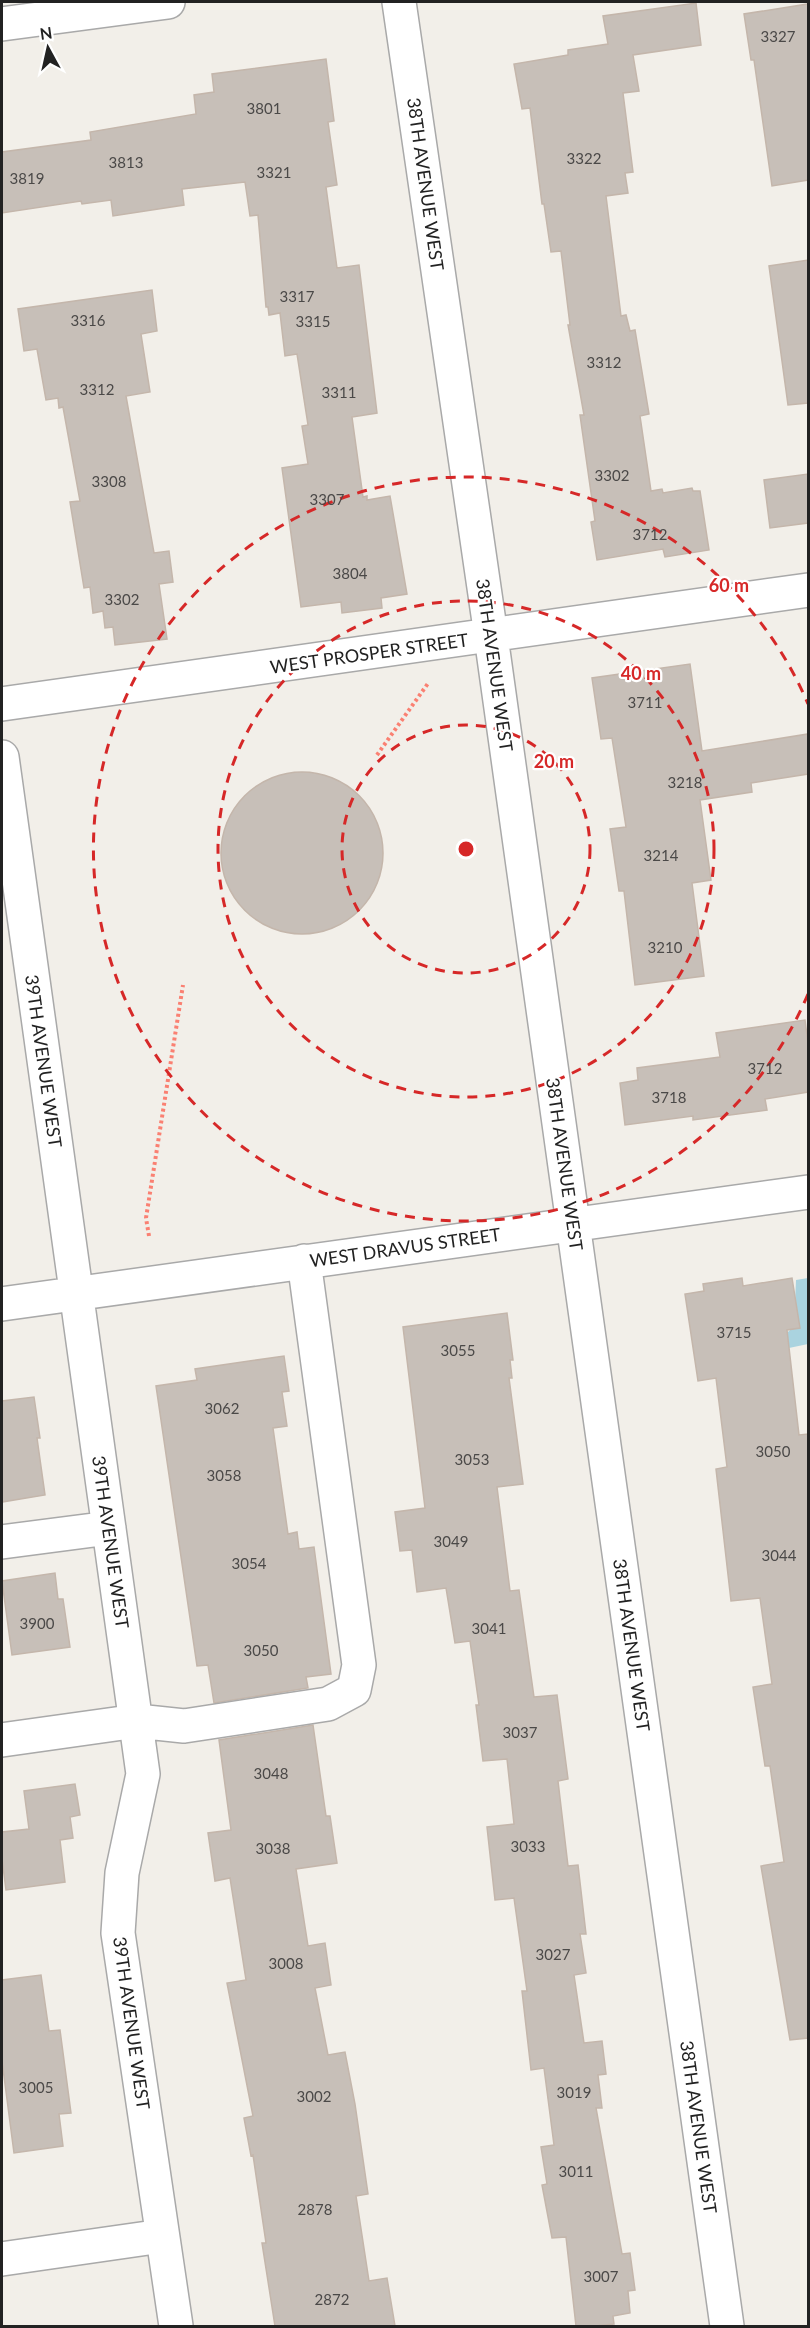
<svg xmlns="http://www.w3.org/2000/svg" width="810" height="2328" viewBox="0 0 810 2328" font-family="Lato,sans-serif">
  <style>
    .water { fill: #aad3df }
    .building { fill: #c7bfb8; stroke: #c4b6ab; stroke-width: 1.5 }
    .lines { fill: none; stroke-linecap: round; stroke-linejoin: round }
    .minor-casing { stroke: #a9a9a9; stroke-width: 36 }
    .path { stroke: #fa8072; stroke-width: 4; stroke-dasharray: 3 3; stroke-linecap: butt }
    .minor { stroke: #fff; stroke-width: 33 }
    .ring { fill: none; stroke: #d62828; stroke-width: 3; stroke-dasharray: 10 8 }
    .labels { text-anchor: middle; dominant-baseline: central; stroke-width: 4.5; stroke-linejoin: round; paint-order: stroke }
    .number-label { font-size: 15px; fill: #4b4948 }
    .street-label { font-size: 18px; fill: #222; stroke: #fff }
    .centre { fill: #d62828; stroke: #fff; stroke-width: 3 }
    .ring-label { font-size: 18px; text-anchor: middle; font-weight: bold; fill: #d62828; stroke: #fff; stroke-width: 4.5; stroke-linejoin: round; paint-order: stroke }
  </style>
  <rect width="100%" height="100%" fill="#f2efe9"/>
  <path class="water" d="M808,1278V1344L789,1348L785,1335L794,1326L796,1280Z"/>
  <path class="building" d="M696,3L701,45L633,55L639,91L623,93L633,172L625,173L628,193L606,196L621,316L626,315L630,331L635,330L649,414L640,416L651,491L662,489L663,493L692,488L693,491H700L709,550L665,557L663,549L597,560L591,522L595,521L580,415H584L568,325H570L561,251L551,252L544,204H542L530,108L522,109L514,64L568,55V50L608,44L603,16Z
    M808,4V180L772,186L754,60H751L744,14Z
    M326,59L334,121L328,122L337,185L326,187L337,268L359,265L377,413L352,417L363,497L367,496V500L390,496L407,594L381,598L382,608L342,613L341,602L301,607L282,468L308,464L302,426L308,425L297,354L285,356L280,313L269,315L268,307H266L258,215L250,216L245,182L182,189L184,205L113,216L111,200L82,204L81,201L2,213V152L91,140L90,132L196,114L194,95L214,92L212,74Z
    M808,260V403L788,405L769,266Z
    M152,290L157,331L141,334L150,392L126,396L154,553L169,551L173,582L159,584L167,639L115,645L113,627L105,628L103,611L93,613L90,587L84,588L70,502L80,501L63,407L59,408L58,398L46,400L37,349L24,351L18,309Z
    M808,474V523L770,528L764,480Z
    M690,664L702,751L808,734V774L751,783L752,792L700,800L711,880L692,883L704,976L635,985L624,891H619L610,829L626,827L612,738L601,739L592,678Z
    M221 853a81 81 0 1 1 162 0a81 81 0 1 1-162 0Z
    M805,1020L808,1043V1092L765,1099L767,1110L693,1120V1116L625,1125L620,1083L638,1080L637,1068L720,1057L716,1033Z
    M742,1278L743,1286L792,1278L800,1328L787,1330L799,1435L808,1434V2038L790,2040L761,1866L784,1862L770,1766H765L753,1687L772,1684L760,1598L731,1601L716,1469L727,1467L716,1378L698,1381L685,1294L704,1291L703,1284Z
    M507,1313L513,1360H510L512,1378H509L523,1484L497,1487L510,1591L519,1590L534,1697L557,1695L568,1779L558,1781L568,1866L578,1865L586,1934H580L586,1973L574,1975L584,2043L602,2041L606,2074L598,2075L602,2108H596L622,2254L630,2253L635,2290L628,2291L630,2313L613,2316L614,2324L595,2326H576L566,2237L552,2238L542,2185L547,2184L541,2147L554,2145L544,2068L531,2070L522,1991H527L514,1898L495,1900L487,1827L514,1824L507,1759L483,1761L476,1705H479L470,1641L455,1643L446,1588L417,1592L412,1550L400,1551L395,1512L425,1508L403,1327Z
    M284,1356L289,1391L282,1392L287,1426L273,1428L288,1534L297,1532L299,1549L314,1547L331,1674L306,1677L308,1688L214,1703L208,1665L197,1666L156,1386L197,1380L195,1369Z
    M34,1397L40,1438H37L45,1495L2,1502V1401Z
    M55,1573L58,1599H63L70,1647L12,1655L2,1581Z
    M313,1725L326,1816H330L337,1863L296,1869L308,1946L325,1943L331,1985L315,1988L328,2055L345,2052L355,2104L368,2194L356,2196L369,2281L387,2278L395,2326H275L262,2243H266L253,2155L251,2156L244,2118L253,2116L227,1983L246,1980L230,1878L215,1881L208,1833L231,1830L219,1740Z
    M75,1784L80,1815L70,1817L73,1838L60,1840L65,1882L6,1890L2,1859V1832L29,1829L24,1791Z
    M41,1975L49,2031L60,2030L71,2113L59,2114L63,2146L14,2153L2,2061V1980Z"/>
  <g class="lines">
    <defs>
      <path id="minor" d="M399,2L488,615L727,2326
        M2,24L168,2
        M2,704L808,590
        M2,757L143,1774L122,1873L118,1933L176,2326
        M2,1304L808,1192
        M2,1542L109,1528
        M2,1740L137,1721L184,1726L328,1704L354,1690L359,1665L304,1261
        M2,2259L162,2236"/>
    </defs>
    <use href="#minor" class="minor-casing"/>
    <path class="path" d="M377,755L429,682
      M149,1236L146,1218L183,985"/>
    <use href="#minor" class="minor"/>
  </g>
  <g class="ring">
    <circle cx="466" cy="849" r="124"/>
    <circle cx="466" cy="849" r="248"/>
    <path d="M808 994A372 372 0 1 1 808 704"/>
  </g>
  <g class="labels">
    <g class="number-label">
      <text x="778" y="36">3327</text>
      <text x="264" y="108">3801</text>
      <text x="584" y="158">3322</text>
      <text x="126" y="162">3813</text>
      <text x="274" y="172">3321</text>
      <text x="27" y="178">3819</text>
      <text x="297" y="296">3317</text>
      <text x="88" y="320">3316</text>
      <text x="313" y="321">3315</text>
      <text x="604" y="362">3312</text>
      <text x="97" y="389">3312</text>
      <text x="339" y="392">3311</text>
      <text x="612" y="475">3302</text>
      <text x="109" y="481">3308</text>
      <text x="327" y="499">3307</text>
      <text x="650" y="534">3712</text>
      <text x="350" y="573">3804</text>
      <text x="122" y="599">3302</text>
      <text x="645" y="702">3711</text>
      <text x="685" y="782">3218</text>
      <text x="661" y="855">3214</text>
      <text x="665" y="947">3210</text>
      <text x="765" y="1068">3712</text>
      <text x="669" y="1097">3718</text>
      <text x="734" y="1332">3715</text>
      <text x="458" y="1350">3055</text>
      <text x="222" y="1408">3062</text>
      <text x="773" y="1451">3050</text>
      <text x="472" y="1459">3053</text>
      <text x="224" y="1475">3058</text>
      <text x="451" y="1541">3049</text>
      <text x="779" y="1555">3044</text>
      <text x="249" y="1563">3054</text>
      <text x="37" y="1623">3900</text>
      <text x="489" y="1628">3041</text>
      <text x="261" y="1650">3050</text>
      <text x="520" y="1732">3037</text>
      <text x="271" y="1773">3048</text>
      <text x="528" y="1846">3033</text>
      <text x="273" y="1848">3038</text>
      <text x="553" y="1954">3027</text>
      <text x="286" y="1963">3008</text>
      <text x="36" y="2087">3005</text>
      <text x="574" y="2092">3019</text>
      <text x="314" y="2096">3002</text>
      <text x="576" y="2171">3011</text>
      <text x="315" y="2209">2878</text>
      <text x="601" y="2276">3007</text>
      <text x="332" y="2299">2872</text>
    </g>
    <g class="street-label">
      <text transform="translate(426 184) rotate(82)">38TH AVENUE WEST</text>
      <text transform="translate(369 653) rotate(-8)">WEST PROSPER STREET</text>
      <text transform="translate(495 665) rotate(82)">38TH AVENUE WEST</text>
      <text transform="translate(44 1061) rotate(82)">39TH AVENUE WEST</text>
      <text transform="translate(565 1164) rotate(82)">38TH AVENUE WEST</text>
      <text transform="translate(405 1247) rotate(-8)">WEST DRAVUS STREET</text>
      <text transform="translate(111 1542) rotate(82)">39TH AVENUE WEST</text>
      <text transform="translate(632 1645) rotate(82)">38TH AVENUE WEST</text>
      <text transform="translate(132 2023) rotate(82)">39TH AVENUE WEST</text>
      <text transform="translate(699 2127) rotate(82)">38TH AVENUE WEST</text>
    </g>
  </g>
  <circle cx="466" cy="849" r="9" class="centre"/>
  <g class="ring-label">
    <text x="729" y="592">60 m</text>
    <text x="641" y="680">40 m</text>
    <text x="554" y="768">20 m</text>
  </g>
  <rect width="810" height="2328" fill="none" stroke="#222222" stroke-width="6"/>
  <g transform="translate(48 48) rotate(352)" stroke="#ffffff" stroke-width="4.5" paint-order="stroke">
  <path d="M0-4.5L10 22L0 15L-10 22Z" fill="#222222"/>
  <text y="-9" font-size="16" font-weight="bold" text-anchor="middle" fill="#222222">N</text>
  </g>
</svg>
